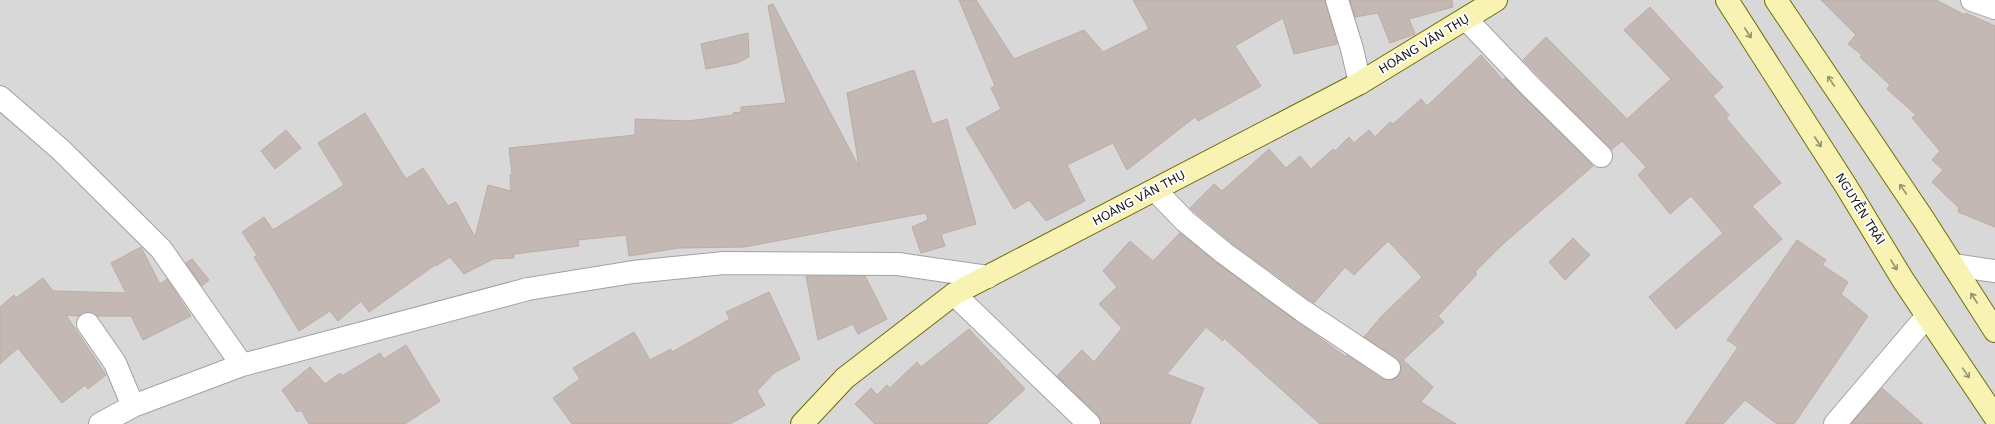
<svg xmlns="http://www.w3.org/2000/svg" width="1995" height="424" viewBox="0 0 1995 424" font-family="'DejaVu Sans',sans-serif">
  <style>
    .residential { fill: #d9d8d8 }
    .building { fill: #c4b8b4; stroke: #beaba3 }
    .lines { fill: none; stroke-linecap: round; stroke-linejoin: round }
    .minor-casing { stroke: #a2a2a2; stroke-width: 24 }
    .secondary-casing { stroke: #6e6c06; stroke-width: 24 }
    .minor { stroke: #fff; stroke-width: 22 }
    .secondary { stroke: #f8f3b3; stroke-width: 22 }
    .oneway { stroke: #95926f }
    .labels { text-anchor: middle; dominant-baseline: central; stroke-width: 3.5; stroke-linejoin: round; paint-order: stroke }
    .street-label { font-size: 12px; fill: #1b1b1b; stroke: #fff }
  </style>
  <rect width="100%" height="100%" fill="#ede7e0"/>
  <path class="residential" d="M0,0H1995V424H0Z"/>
  <path class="building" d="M959,0H976L1014,59L1084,30L1103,52L1149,29L1133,0H1325L1337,44L1294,54L1283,18L1235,46L1261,86L1198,121L1195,117L1127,170L1113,143L1067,165L1085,201L1046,221L1029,200L1014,209L966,128L1001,109L991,88L995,86Z
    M1350,0H1452L1453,7L1409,19L1415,34L1390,43L1378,13L1355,17Z
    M1821,0H1936L1965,15L1966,13L1995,26V227L1958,212L1959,208L1932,182L1943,170L1932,160L1940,151L1912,118L1916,115L1887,89L1890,85L1860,57L1862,55L1848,44L1856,35Z
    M773,4L859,167L847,93L914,70L932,124L947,119L976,224L941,234L945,246L921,253L912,227L928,220L926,213L744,247L679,248L629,256L626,235L578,240L579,246L514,254V258L493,259L464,274L450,257L436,266L435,265L369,312L361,301L338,321L330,311L299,331L254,257L257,255L242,232L264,217L273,230L344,185L318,143L365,113L406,179L423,168L448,206L456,202L475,237L488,185L511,191L510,175H512L509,148L635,135V119L688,121L733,115V113L741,112V107L786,103L768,6Z
    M1650,7L1723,87L1713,96L1729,115L1726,118L1781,183L1752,206L1782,239L1676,329L1649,297L1723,233L1691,196L1670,214L1638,175L1646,167L1622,141L1611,150L1523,60L1546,37L1627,119L1671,79L1624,30Z
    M748,33L749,57L737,63L706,69L701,44Z
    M1481,55L1503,80L1505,78L1593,166L1503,244L1475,272L1477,274L1438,316L1444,322L1403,360L1433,387L1421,402L1456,424H1320L1224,338L1223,341L1206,327L1167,374L1204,388L1190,424H1101L1098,415L1057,376L1082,350L1094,362L1122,328L1099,304L1117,287L1103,271L1130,241L1153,261L1180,233L1217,263L1346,357L1347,355L1382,379L1389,380L1395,379L1399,375L1401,369L1400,362L1364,337L1381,317L1422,277L1388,241L1354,275L1345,267L1314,303L1232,243L1190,208L1214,184L1222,191L1269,149L1286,168L1300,156L1311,169L1333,149L1335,151L1349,137L1354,143L1369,130L1375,137L1390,122L1393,124L1421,99L1427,106Z
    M286,130L301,148L275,169L261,151Z
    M1573,238L1590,255L1565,280L1549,262Z
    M1797,240L1826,260L1822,265L1848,282L1841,294L1868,316L1794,424H1777L1745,400L1723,424H1685L1738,347L1727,340Z
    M141,247L160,284L167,279L191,316L143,340L131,316H97L87,312L79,316L66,315L106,375L88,389L85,385L62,403L18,348L0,364V307L14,295L16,298L43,278L53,291L126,293L111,263Z
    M192,259L209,280L202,286L186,263Z
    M806,276H865L887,319L858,334L853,324L818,340Z
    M769,292L800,359L774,373L757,391L765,405L730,424H572L553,398L580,379L573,368L634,332L650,360L671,349L672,352L730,319L726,312Z
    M969,329L1025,389L987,424H875L855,404L871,388L877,395L887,385L890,388L917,362L921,367Z
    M406,345L440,401L405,424H309L301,410L297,412L282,390L310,367L325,384L340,373L342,376L380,353L384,359Z
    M1882,388L1923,424H1851Z"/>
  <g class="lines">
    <defs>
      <path id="minor" d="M1337,0L1352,49L1360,83
        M1972,0L1995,8
        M1466,19L1530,86L1601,156
        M0,97L61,150L161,249L242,365
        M1155,190L1185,221L1224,253L1303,311L1389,368
        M1953,265L1995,271
        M954,294L1089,424
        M88,324L115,363L133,406
        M100,424L133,406L242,365L528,289L633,272L724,263L898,264L988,277
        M1835,424L1927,316"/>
      <path id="secondary" d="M1727,0L1846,186L1903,280L1995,417
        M1776,0L1924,220L1995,331
        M802,424L845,378L954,294L1360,83L1496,0"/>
    </defs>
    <use href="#minor" class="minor-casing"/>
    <use href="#secondary" class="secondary-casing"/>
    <use href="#minor" class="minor"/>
    <use href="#secondary" class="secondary"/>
  </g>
  <defs><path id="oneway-shaft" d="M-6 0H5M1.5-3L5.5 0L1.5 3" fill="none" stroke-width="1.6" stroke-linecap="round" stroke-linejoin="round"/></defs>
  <g class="oneway">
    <use href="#oneway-shaft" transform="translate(1748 33) rotate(57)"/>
    <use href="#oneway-shaft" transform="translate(1831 81) rotate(-124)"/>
    <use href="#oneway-shaft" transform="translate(1818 142) rotate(57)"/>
    <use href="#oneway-shaft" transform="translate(1903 189) rotate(-124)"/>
    <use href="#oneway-shaft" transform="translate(1894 265) rotate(59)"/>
    <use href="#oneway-shaft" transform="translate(1974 298) rotate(-123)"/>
    <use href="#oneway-shaft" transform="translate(1966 373) rotate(55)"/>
  </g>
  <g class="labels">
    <g class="street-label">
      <text transform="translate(1424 44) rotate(-31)">HOÀNG VĂN THỤ</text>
      <text transform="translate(1139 198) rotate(-28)">HOÀNG VĂN THỤ</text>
      <text transform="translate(1860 209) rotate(58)">NGUYỄN TRÃI</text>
    </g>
  </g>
</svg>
